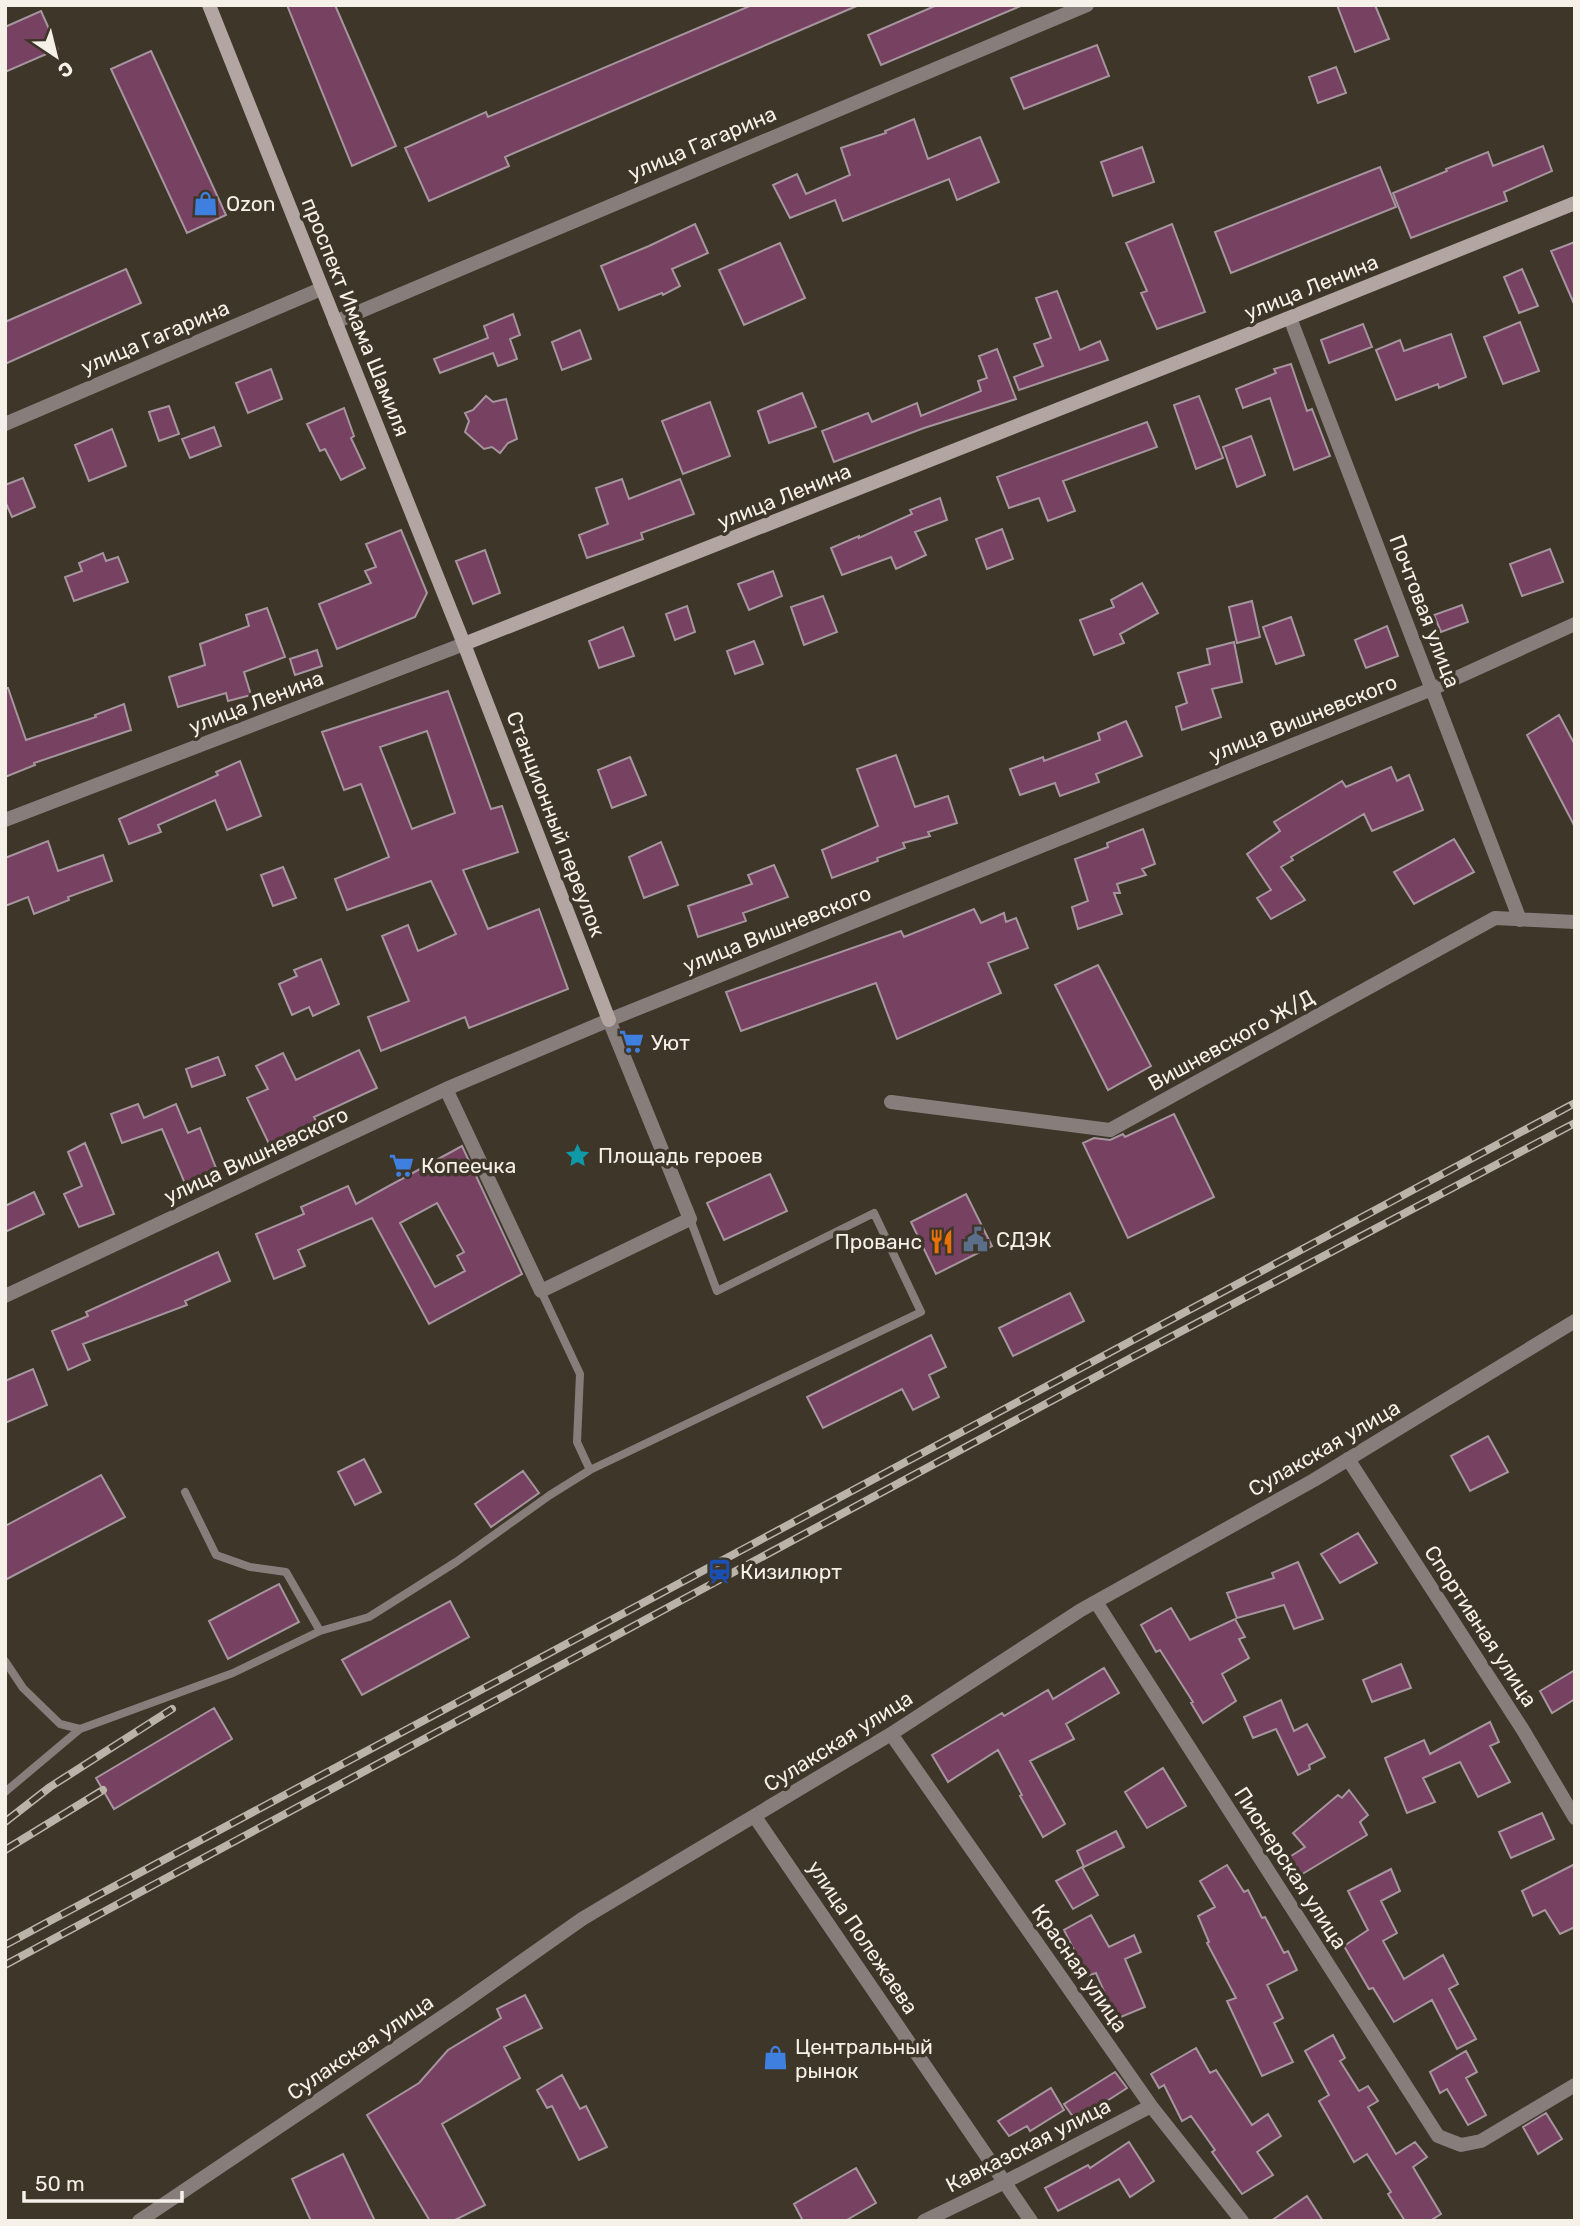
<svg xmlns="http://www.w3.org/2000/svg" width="1580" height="2226" viewBox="0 0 1580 2226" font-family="Rubik,sans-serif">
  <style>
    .building { fill: #774161; stroke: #a6959e; stroke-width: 2; fill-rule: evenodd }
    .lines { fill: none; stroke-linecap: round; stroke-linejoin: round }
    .lane { stroke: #877e7c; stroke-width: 8 }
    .street { stroke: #877e7c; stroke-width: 14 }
    .secondary { stroke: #b3a6a2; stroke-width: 14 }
    .rail-casing { stroke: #b9b3a9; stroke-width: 8 }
    .rail { stroke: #3e3629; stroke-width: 5; stroke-dasharray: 16; stroke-linecap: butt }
    .labels { text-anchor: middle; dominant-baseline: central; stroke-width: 7; stroke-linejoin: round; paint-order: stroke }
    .street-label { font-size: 21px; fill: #f5f0e8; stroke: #3e3629 }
    .poi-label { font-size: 21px; fill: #f5f0e8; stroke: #3e3629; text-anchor: start }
  </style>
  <rect width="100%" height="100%" fill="#3e3629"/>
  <path class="building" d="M287,5H335L396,146L352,166Z
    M752,5H859L505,157L509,166L429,201L405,148L486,112L488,117Z
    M937,5H1023L881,65L868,35Z
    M1337,5H1375L1389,39L1355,52Z
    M41,11L58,49L5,72V27Z
    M1097,45L1109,76L1024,109L1011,78Z
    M151,51L226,215L187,233L111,69Z
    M1336,67L1346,93L1318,103L1309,77Z
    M914,119L928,159L980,137L999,182L957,200L949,179L843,221L835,200L790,218L773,185L797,174L806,194L850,175L841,148L886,133L885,131Z
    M1543,146L1552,171L1504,192L1507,201L1411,238L1393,193L1447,171L1446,169L1488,152L1493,166Z
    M1142,147L1154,182L1113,196L1101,162Z
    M1380,167L1396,207L1231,273L1215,232Z
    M695,224L708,253L672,269L680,286L663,295L662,293L619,310L601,266L649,246Z
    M1172,224L1205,312L1157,329L1141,293L1147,291L1126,243Z
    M1575,242V306L1551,251Z
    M780,243L805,298L744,325L719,270Z
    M126,269L141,303L5,364V322Z
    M1522,269L1538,306L1519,313L1504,277Z
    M1057,291L1080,350L1100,341L1108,360L1019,390L1014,377L1043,366L1034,344L1051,338L1036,298Z
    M513,314L520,335L510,339L517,359L498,366L493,353L440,373L434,359L488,338L484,326Z
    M1520,322L1539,371L1503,384L1484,337Z
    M1363,324L1372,347L1329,363L1321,340Z
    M580,330L591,359L562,370L552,342Z
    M1451,334L1466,377L1439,388L1438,384L1396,400L1376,350L1400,340L1404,351Z
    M997,349L1016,399L924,428L834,462L822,431L868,413L872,422L917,403L921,416L981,391L978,381L987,378L979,356Z
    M1291,364L1307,411L1312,409L1330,456L1294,470L1270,398L1243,408L1236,389L1276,373L1274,369Z
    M271,369L282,399L248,413L236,383Z
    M802,393L816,427L769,443L758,411Z
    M486,396L493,402L506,399L517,439L508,443L500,453L492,447L484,449L465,432L469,421L465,413L473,410Z
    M1199,396L1223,458L1196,469L1174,405Z
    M710,402L730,456L683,474L662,421Z
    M169,406L179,434L159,441L149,412Z
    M344,408L354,436L351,438L365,468L341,480L325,449L320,451L307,424Z
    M1147,422L1157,447L1063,481L1075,511L1048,521L1039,498L1009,508L997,477Z
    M214,427L221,446L190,458L182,439Z
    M112,429L126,466L89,481L75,445Z
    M1251,436L1265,475L1237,487L1223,447Z
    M23,478L35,507L12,517L5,501V485Z
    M622,479L629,499L680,479L694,514L641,533L643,539L587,558L579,535L608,524L596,488Z
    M940,498L947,520L915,532L926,555L896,569L891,557L842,575L831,548L859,536V538L912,514L910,510Z
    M1002,529L1013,559L987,569L976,539Z
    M401,530L427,593L415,617L337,649L319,604L371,583L365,571L376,567L366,544Z
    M1550,549L1563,582L1522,596L1510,564Z
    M485,550L500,593L473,604L456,561Z
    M103,553L106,561L118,557L128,582L74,601L65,577L82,571L79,563Z
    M773,571L782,596L749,610L738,584Z
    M1142,583L1158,613L1120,634L1124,643L1094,655L1080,620L1114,607L1111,600Z
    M823,596L837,632L804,645L791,607Z
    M1252,601L1260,637L1237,643L1229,607Z
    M1462,605L1468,622L1441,632L1434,615Z
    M687,606L695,632L675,640L666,614Z
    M267,608L285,657L244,672L251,695L228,701L226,693L178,707L169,677L205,665L200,644L249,626L246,615Z
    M1291,617L1304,655L1276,664L1263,627Z
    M1387,626L1398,656L1366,668L1355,640Z
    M623,627L634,656L599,668L589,641Z
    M754,641L763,664L735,674L727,651Z
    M1234,642L1242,682L1212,689L1221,717L1182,730L1176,707L1187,703L1178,673L1210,664L1207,649Z
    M317,650L322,666L295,675L290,659Z
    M5,688H8L26,740L96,717L95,715L124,704L131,730L34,763L35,765L5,777Z
    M448,691L491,809L502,806L518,852L463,870L488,929L539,909L568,989L469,1028L465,1017L381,1051L368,1017L409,1001L382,936L408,925L418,951L456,934L431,881L347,910L335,879L389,857L361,784L344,790L322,732ZM427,731L455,813L412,829L380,747Z
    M1559,715L1575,745V827L1527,735Z
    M1126,721L1142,756L1096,774L1099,782L1060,796L1055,783L1020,795L1010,769L1043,757L1044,761L1100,740L1098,733Z
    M896,755L915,807L948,796L957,823L928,832L930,836L903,843L905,848L877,858L878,861L832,878L822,850L878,826L857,769Z
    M630,757L646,795L612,808L598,770Z
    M240,761L261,816L227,830L215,800L158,825L161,832L129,844L119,819L218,775L216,772Z
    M1391,767L1397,781L1409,775L1423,810L1372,831L1364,814L1291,857L1293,860L1281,867L1305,900L1271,919L1257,898L1271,890L1247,854L1280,831L1274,822L1342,781L1346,787Z
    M1143,829L1155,864L1142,869L1146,875L1117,884L1120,893H1114L1122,914L1078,929L1072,907L1088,901L1075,859L1108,847L1107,843Z
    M1454,839L1474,872L1414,904L1394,872Z
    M48,841L58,871L103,855L112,881L68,897L69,900L34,914L28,897L5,906V858Z
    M661,842L678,885L644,898L629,857Z
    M774,865L788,897L743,913L746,921L698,937L688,906L752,884L748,875Z
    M283,867L296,898L273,906L261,875Z
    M974,909L981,923L1004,913L1006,922L1016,918L1028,948L988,963L1001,993L897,1039L876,983L741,1031L726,992L901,931L904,937Z
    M321,959L339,1004L313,1016L309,1007L292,1015L279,984L297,976L294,970Z
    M1098,965L1151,1066L1108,1090L1055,985Z
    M359,1050L377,1088L314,1117L318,1125L271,1148L247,1098L268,1089L256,1066L283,1053L296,1080Z
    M218,1057L225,1075L192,1087L186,1069Z
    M138,1104L144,1118L176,1104L188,1133L200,1128L218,1173L186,1186L162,1129L122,1143L111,1114Z
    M1174,1114L1214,1197L1128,1238L1083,1143L1094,1138L1110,1140L1123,1134L1125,1137Z
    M85,1143L114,1214L79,1227L64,1194L82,1186L68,1152Z
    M462,1146L522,1274L429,1324L372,1218L298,1250L305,1266L274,1279L256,1234L304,1214L301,1207L348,1186L356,1204ZM437,1203L464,1252L457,1256L465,1271L435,1287L400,1223Z
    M770,1174L787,1211L724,1240L707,1203Z
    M34,1192L44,1214L5,1232V1206Z
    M966,1194L992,1246L936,1274L911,1222Z
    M218,1252L230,1281L185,1301L187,1305L83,1344L90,1360L68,1370L52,1331L88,1316L86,1312Z
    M1070,1293L1084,1321L1013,1356L999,1328Z
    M931,1335L946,1367L929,1375L939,1397L913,1410L902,1389L823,1428L807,1397Z
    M33,1369L47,1405L5,1423V1381Z
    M1488,1436L1508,1472L1470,1491L1451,1456Z
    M364,1459L381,1492L355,1505L338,1472Z
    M523,1471L539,1493L491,1527L475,1504Z
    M101,1475L125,1517L5,1580V1526Z
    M1358,1533L1377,1563L1340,1583L1321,1554Z
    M1298,1562L1323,1619L1294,1629L1284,1605L1237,1618L1227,1593L1274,1578L1272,1573Z
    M279,1584L299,1622L228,1659L209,1621Z
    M450,1601L469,1637L362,1695L342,1660Z
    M1171,1608L1190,1640L1235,1619L1245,1637L1239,1639L1249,1658L1222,1674L1236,1701L1203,1723L1191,1703L1193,1702L1160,1650L1156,1652L1141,1625Z
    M1401,1664L1411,1688L1372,1702L1363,1680Z
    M1104,1668L1119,1693L1066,1724L1074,1739L1030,1761L1065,1824L1043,1837L1020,1796L1022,1795L998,1750L948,1782L932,1755L1002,1713L1004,1716L1048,1690L1053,1699Z
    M1575,1670V1699L1552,1713L1540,1691Z
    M1281,1700L1294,1731L1307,1724L1325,1757L1309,1765L1310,1769L1298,1775L1276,1729L1253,1738L1244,1717Z
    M214,1708L232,1739L114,1809L96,1778Z
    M1490,1722L1499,1742L1490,1746L1510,1782L1478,1797L1460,1762L1423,1778L1435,1802L1407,1813L1385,1758L1424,1740L1430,1754Z
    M1163,1768L1186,1806L1147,1828L1125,1792Z
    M1349,1790L1368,1815L1360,1822L1367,1835L1299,1876L1288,1858L1305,1847L1293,1833L1338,1795L1342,1798Z
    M1542,1813L1554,1839L1511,1858L1499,1832Z
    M1116,1831L1124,1847L1084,1867L1077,1851Z
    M1575,1864V1927L1560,1934L1545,1910L1533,1916L1522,1891Z
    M1227,1865L1244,1892L1248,1890L1262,1918L1265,1917L1284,1953L1288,1951L1297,1970L1267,1985L1283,2018L1274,2023L1293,2062L1262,2076L1227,2001L1236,1998L1207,1943L1209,1942L1198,1916L1215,1907L1200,1881Z
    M1082,1867L1098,1895L1073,1909L1056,1881Z
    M1391,1869L1400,1891L1381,1901L1397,1933L1383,1941L1404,1979L1443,1955L1458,1984L1449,1989L1476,2039L1457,2049L1432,2000L1394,2022L1373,1988L1369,1989L1344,1946L1368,1930L1348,1891Z
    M1091,1915L1109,1947L1134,1935L1141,1952L1125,1959L1145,2007L1116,2019L1096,1973L1087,1976L1064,1930Z
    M525,1995L542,2028L504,2047L520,2078L442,2124L485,2205L453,2221H430L367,2115L419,2083L448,2050L501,2018L497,2009Z
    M1333,2035L1345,2058L1340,2061L1359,2091L1368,2086L1378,2101L1368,2107L1396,2154L1415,2142L1427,2157L1413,2167L1441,2214L1430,2221H1405L1388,2194L1391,2192L1367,2154L1354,2162L1319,2101L1329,2095L1305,2051Z
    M1196,2048L1210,2073L1216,2070L1252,2125L1268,2114L1281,2136L1257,2152L1273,2175L1242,2194L1212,2152L1215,2150L1191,2116L1182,2121L1164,2085L1159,2088L1151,2074Z
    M1466,2051L1477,2072L1466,2078L1486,2115L1468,2125L1447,2089L1440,2093L1430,2072Z
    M1115,2072L1127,2088L1076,2121L1064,2104Z
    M562,2075L580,2109L586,2106L607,2147L579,2160L552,2106L547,2108L537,2090Z
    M1051,2088L1064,2110L1030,2131L1027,2126L1009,2136L998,2121Z
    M1546,2113L1562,2139L1538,2154L1523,2127Z
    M1129,2142L1154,2181L1130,2197L1119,2179L1058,2211L1045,2188L1088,2165L1090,2168Z
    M343,2154L375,2221H311L292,2179Z
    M856,2168L876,2203L845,2221H803L794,2204Z
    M1307,2196L1323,2221H1271Z"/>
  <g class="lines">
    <path class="lane" d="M541,1291L580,1374L577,1442L590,1470L921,1312L874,1213L717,1291L690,1219
      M320,1631L369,1617L456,1562L550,1495L590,1470
      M5,1661L23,1688L60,1724L80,1729
      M5,1792L80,1729L233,1673L320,1631L286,1572L250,1567L216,1555L185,1492"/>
    <path class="street" d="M1290,318L1520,920
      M335,322L1087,5
      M5,424L321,289
      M5,820L464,644
      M446,1089L541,1291L690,1219L609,1020
      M891,1102L1110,1130L1495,918L1575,922
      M5,1296L446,1089L609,1020L1432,689L1575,624
      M1348,1459L1523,1730L1575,1818
      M1096,1602L1438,2136L1461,2145L1481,2141L1575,2085
      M891,1734L1151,2106L1242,2221
      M755,1817L1031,2221
      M139,2221L460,2005L582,1919L891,1734L1081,1610L1314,1480L1575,1321
      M924,2221L1005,2182L1151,2106"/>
    <path class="secondary" d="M209,5L464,644L609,1020
      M464,644L1229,342L1575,203"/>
    <defs>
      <path id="rail" d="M5,1822L50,1787L172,1709
        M5,1850L103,1790
        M5,1945L1575,1103
        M5,1965L1129,1359L1575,1123"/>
    </defs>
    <use href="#rail" class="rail-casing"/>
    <use href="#rail" class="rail"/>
  </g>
  <defs>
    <symbol id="shop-bare" viewBox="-9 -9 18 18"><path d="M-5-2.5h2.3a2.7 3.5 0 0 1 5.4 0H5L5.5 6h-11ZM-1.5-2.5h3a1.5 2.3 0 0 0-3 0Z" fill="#3f7fe0" stroke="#3e3629" stroke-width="2.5" paint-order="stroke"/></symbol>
    <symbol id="supermarket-bare" viewBox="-9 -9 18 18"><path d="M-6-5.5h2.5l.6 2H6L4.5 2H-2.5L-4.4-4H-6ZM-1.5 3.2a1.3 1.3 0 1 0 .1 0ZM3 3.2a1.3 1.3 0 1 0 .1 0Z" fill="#3f7fe0" stroke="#3e3629" stroke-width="2.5" paint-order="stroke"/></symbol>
    <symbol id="sight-bare" viewBox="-9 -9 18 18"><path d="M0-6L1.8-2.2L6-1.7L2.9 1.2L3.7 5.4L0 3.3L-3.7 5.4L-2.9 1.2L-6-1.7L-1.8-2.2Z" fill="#0f9aa8" stroke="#3e3629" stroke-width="2.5" paint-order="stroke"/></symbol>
    <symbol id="civic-bare" viewBox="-9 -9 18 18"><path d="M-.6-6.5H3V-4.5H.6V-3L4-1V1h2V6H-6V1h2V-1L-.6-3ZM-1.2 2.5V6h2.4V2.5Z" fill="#5c6f8a" stroke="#3e3629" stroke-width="2.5" paint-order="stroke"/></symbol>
    <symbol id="restaurant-bare" viewBox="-9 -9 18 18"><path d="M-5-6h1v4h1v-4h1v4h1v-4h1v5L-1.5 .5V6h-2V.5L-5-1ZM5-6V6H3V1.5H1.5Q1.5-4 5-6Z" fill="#e8710a" stroke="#3e3629" stroke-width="2.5" paint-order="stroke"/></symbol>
    <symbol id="station-bare" viewBox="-9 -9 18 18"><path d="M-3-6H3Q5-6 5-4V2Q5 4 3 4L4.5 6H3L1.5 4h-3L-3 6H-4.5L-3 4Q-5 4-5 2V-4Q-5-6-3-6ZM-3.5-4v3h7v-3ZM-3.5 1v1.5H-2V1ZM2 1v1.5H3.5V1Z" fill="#1a4fb4" stroke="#3e3629" stroke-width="2.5" paint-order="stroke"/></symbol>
  </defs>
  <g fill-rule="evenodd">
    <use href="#shop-bare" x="188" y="186" width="35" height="35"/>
    <use href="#supermarket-bare" x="614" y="1024" width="35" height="35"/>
    <use href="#sight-bare" x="560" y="1138" width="35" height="35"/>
    <use href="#supermarket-bare" x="384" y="1148" width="35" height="35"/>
    <use href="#civic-bare" x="958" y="1222" width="35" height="35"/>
    <use href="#restaurant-bare" x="924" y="1224" width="35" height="35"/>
    <use href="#station-bare" x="702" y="1554" width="35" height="35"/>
    <use href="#shop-bare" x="758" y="2040" width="35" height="35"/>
  </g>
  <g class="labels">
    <g class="street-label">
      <text transform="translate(702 143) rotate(-23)">улица Гагарина</text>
      <text transform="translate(1311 287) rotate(-22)">улица Ленина</text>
      <text transform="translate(356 317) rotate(68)">проспект Имама Шамиля</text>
      <text transform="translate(155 337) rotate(-23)">улица Гагарина</text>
      <text transform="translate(784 496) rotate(-22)">улица Ленина</text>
      <text transform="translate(1425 611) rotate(69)">Почтовая улица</text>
      <text transform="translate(256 702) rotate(-21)">улица Ленина</text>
      <text transform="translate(1303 718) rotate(-22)">улица Вишневского</text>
      <text transform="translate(556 824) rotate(69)">Станционный переулок</text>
      <text transform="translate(777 929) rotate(-22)">улица Вишневского</text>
      <text transform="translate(1231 1040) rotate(-29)">Вишневского Ж/Д</text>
      <text transform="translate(256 1155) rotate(-25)">улица Вишневского</text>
      <text transform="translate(1324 1448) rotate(-30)">Сулакская улица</text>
      <text transform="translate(1481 1626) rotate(57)">Спортивная улица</text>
      <text transform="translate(838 1741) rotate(-32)">Сулакская улица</text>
      <text transform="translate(1291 1868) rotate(57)">Пионерская улица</text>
      <text transform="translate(863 1937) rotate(56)">улица Полежаева</text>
      <text transform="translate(1080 1968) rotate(55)">Красная улица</text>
      <text transform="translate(360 2047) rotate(-34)">Сулакская улица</text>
      <text transform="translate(1028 2145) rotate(-27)">Кавказская улица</text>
    </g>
    <g class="poi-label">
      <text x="226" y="203">Ozon</text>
      <text x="651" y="1042">Уют</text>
      <text x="598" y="1155">Площадь героев</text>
      <text x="421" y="1165">Копеечка</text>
      <text x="996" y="1239">СДЭК</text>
      <text x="922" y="1241" text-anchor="end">Прованс</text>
      <text x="740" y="1571">Кизилюрт</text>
      <text x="795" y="2046">Центральный<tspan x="795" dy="24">рынок</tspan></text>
    </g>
  </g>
  <rect width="1580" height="2226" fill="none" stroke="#f5f0e8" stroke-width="14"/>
  <g transform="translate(56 56) rotate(145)" stroke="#3e3629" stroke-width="5" paint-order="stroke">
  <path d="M0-5L12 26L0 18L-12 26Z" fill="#f5f0e8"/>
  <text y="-10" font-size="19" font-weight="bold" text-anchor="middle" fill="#f5f0e8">С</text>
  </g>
  <path d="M24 2191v10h158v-10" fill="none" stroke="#f5f0e8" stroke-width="3.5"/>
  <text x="35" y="2191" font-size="21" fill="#f5f0e8" stroke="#3e3629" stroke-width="5" paint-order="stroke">50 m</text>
</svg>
